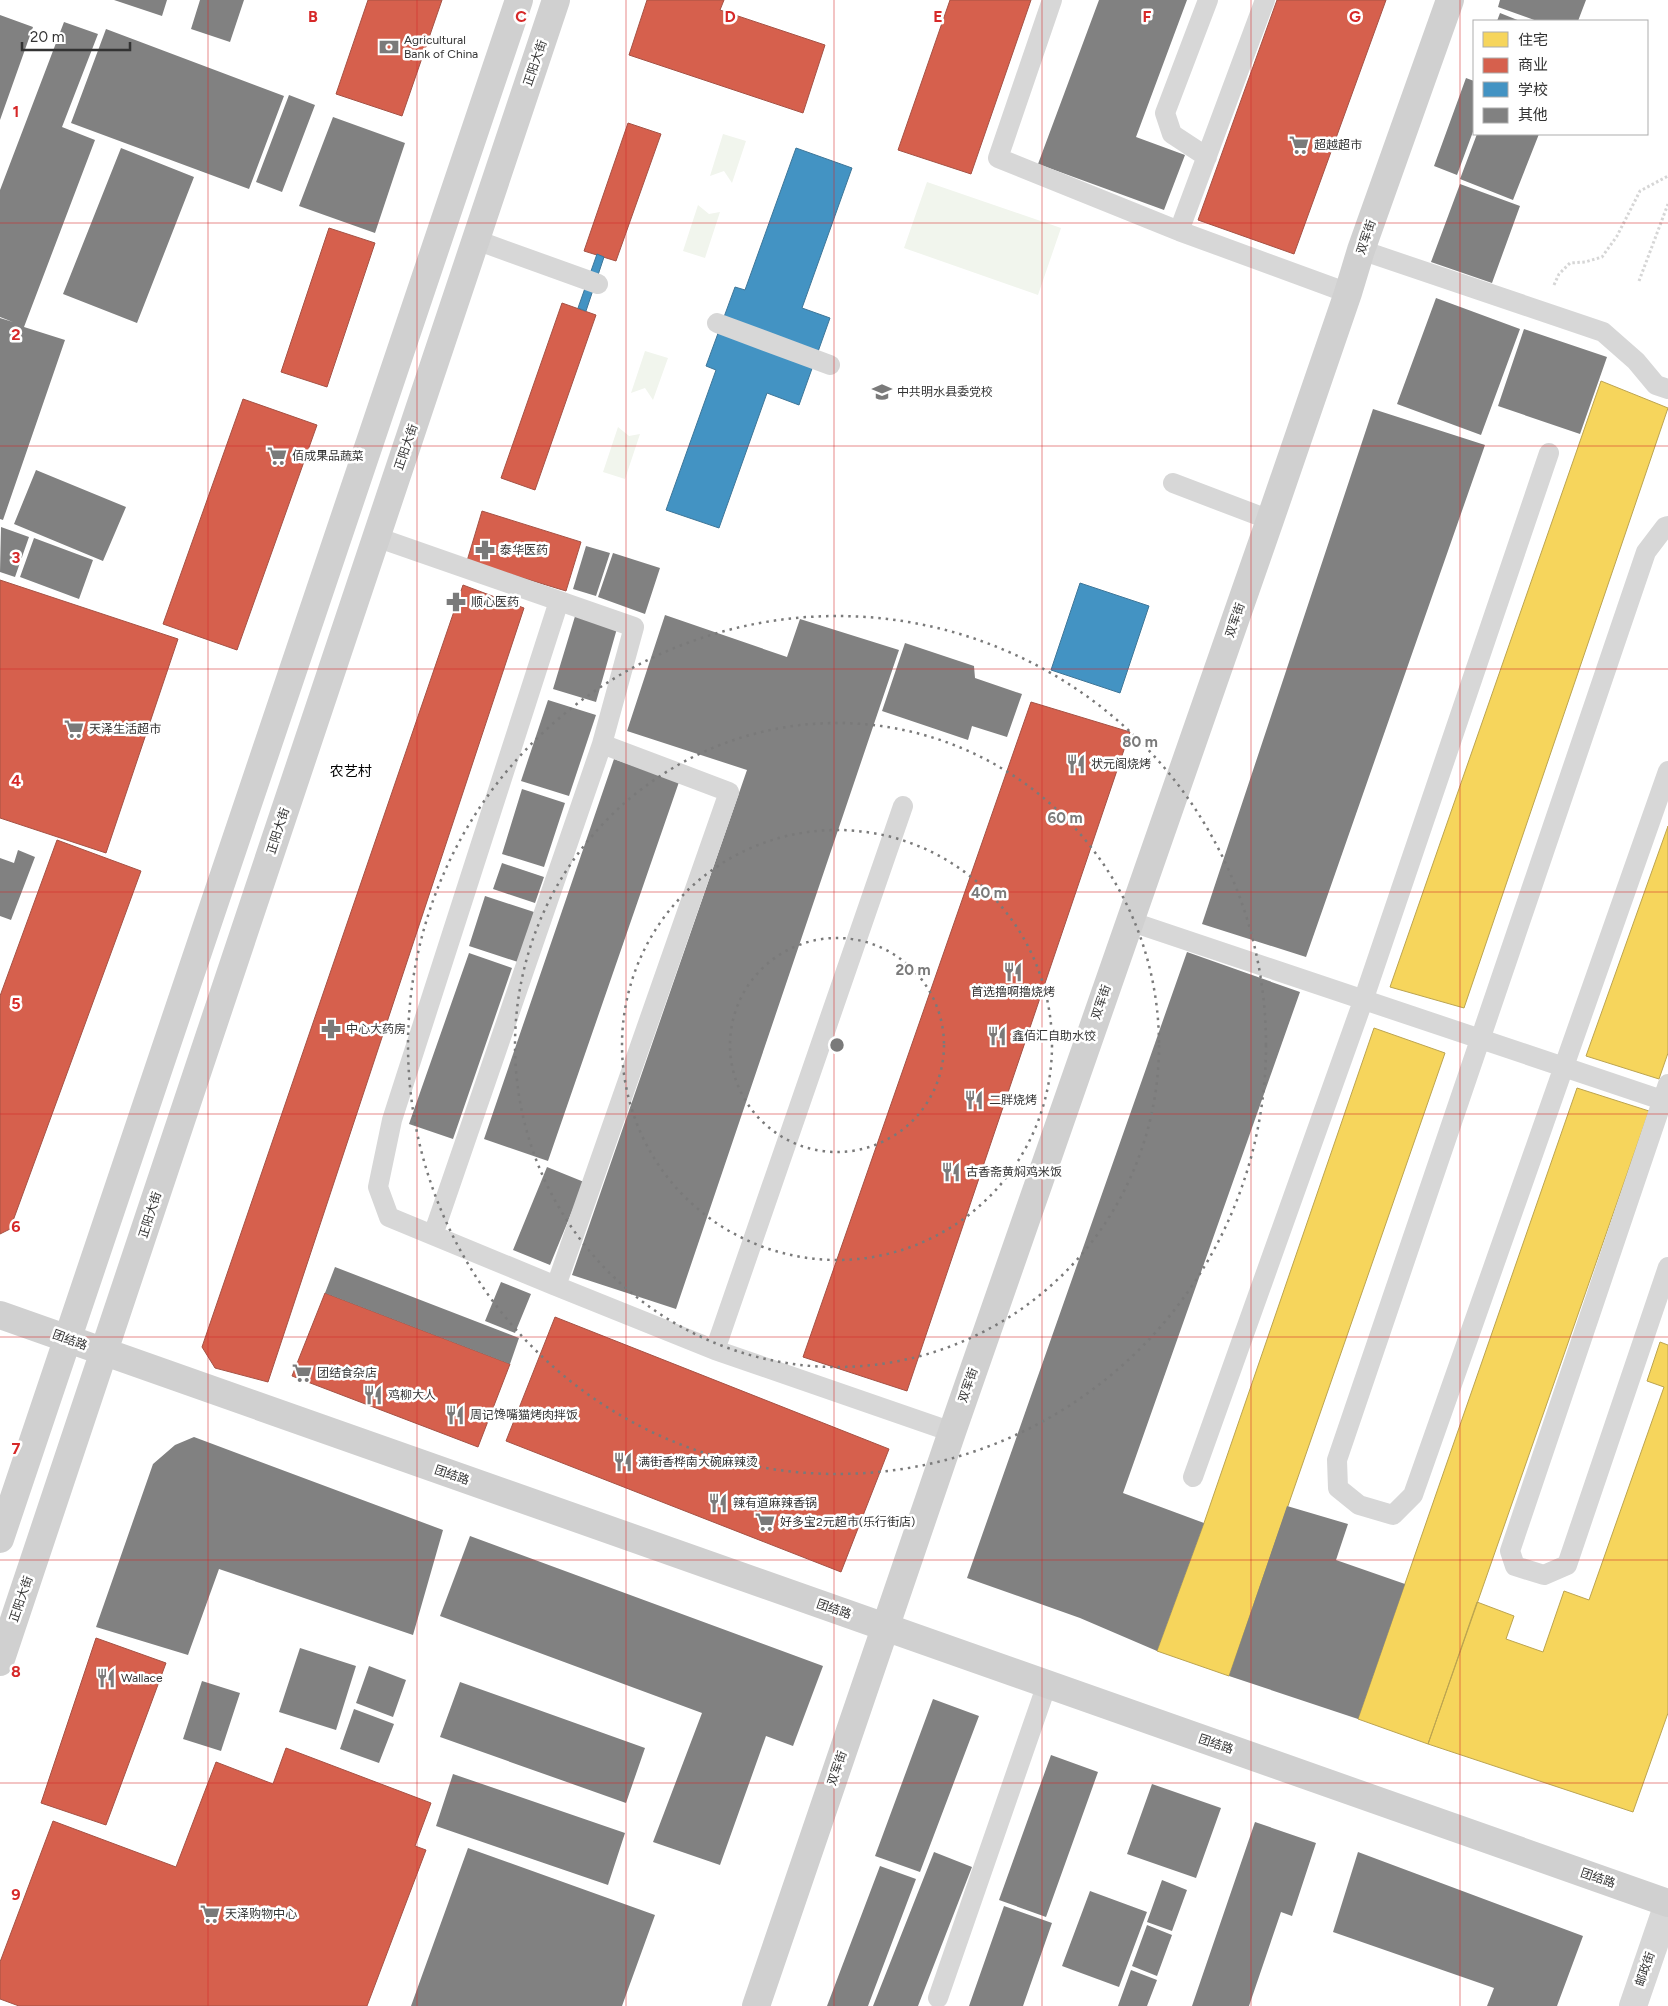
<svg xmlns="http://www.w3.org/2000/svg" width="1668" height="2006" viewBox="0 0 1668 2006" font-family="Figtree,'Noto Sans SC',sans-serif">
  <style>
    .green { fill: #f1f5ed }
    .homes { fill: #f6d55c; stroke: #bca450 }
    .shops { fill: #d6604d; stroke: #a55245 }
    .schools { fill: #4393c3; stroke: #3e7698 }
    .building { fill: #818181 }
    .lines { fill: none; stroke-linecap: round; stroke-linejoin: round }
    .path { stroke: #d6d6d6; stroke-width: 3; stroke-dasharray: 2.5 2.5; stroke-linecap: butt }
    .lane { stroke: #d7d7d7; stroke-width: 20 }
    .street { stroke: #d7d7d7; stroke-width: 28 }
    .secondary { stroke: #d0d0d0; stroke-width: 28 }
    .grid { fill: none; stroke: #d62828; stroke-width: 1; stroke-opacity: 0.55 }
    .ring { fill: none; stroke: #7a7a7a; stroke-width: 2.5; stroke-dasharray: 2.5 5 }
    .labels { text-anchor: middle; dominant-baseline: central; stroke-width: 5; stroke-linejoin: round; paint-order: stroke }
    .poi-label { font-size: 12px; fill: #333; stroke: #fff; text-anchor: start }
    .street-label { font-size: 12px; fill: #333; stroke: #fff }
    .neighbourhood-label { font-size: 14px; fill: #000; stroke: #fff }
    .grid-label { font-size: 16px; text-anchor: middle; font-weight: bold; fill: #d62828; stroke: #fff; stroke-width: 5; stroke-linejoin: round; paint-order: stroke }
    .centre { fill: #7a7a7a; stroke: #fff; stroke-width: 2.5 }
    .ring-label { font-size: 15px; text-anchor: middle; font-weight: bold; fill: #7a7a7a; stroke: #fff; stroke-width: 5; stroke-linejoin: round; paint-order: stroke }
  </style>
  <rect width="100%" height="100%" fill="#fff"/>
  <path class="green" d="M723,134L746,141L732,183L724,171L710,176Z
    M927,182L1061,228L1038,295L904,248Z
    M698,205L709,214L720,212L705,258L683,251Z
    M645,351L668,358L653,400L645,388L631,393Z
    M618,427L629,436L640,434L625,479L603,472Z"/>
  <path class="homes" d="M1601,381L1668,408L1464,1008L1390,987Z
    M1668,826V1053L1659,1079L1586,1056Z
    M1374,1028L1445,1053L1229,1676L1157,1651L1204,1523Z
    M1577,1088L1649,1111L1428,1744L1358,1719Z
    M1660,1342L1668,1345V1713L1633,1812L1428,1744L1477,1602L1514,1616L1506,1639L1543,1652L1564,1591L1589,1600L1664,1387L1647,1381Z"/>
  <path class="shops" d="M368,0H442L402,116L336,94Z
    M647,0H724L720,10L825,45L803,113L629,55Z
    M950,0H1031L971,174L898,150Z
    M1277,0H1386L1294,254L1198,220Z
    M628,123L661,134L616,261L584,251Z
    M329,228L375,243L327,387L281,372Z
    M562,303L596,315L535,490L501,478Z
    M243,399L317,425L237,650L163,624Z
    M482,511L581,542L566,591L467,561Z
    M0,580L178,639L106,853L0,818Z
    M463,585L524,608L268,1382L215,1368L202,1347Z
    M1031,702L1130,732L907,1391L803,1357Z
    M57,840L141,871L10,1229L0,1234V996Z
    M325,1293L510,1364L478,1447L292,1376Z
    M555,1317L889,1449L841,1572L506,1441Z
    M96,1638L166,1663L106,1825L41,1803Z
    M286,1748L431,1803L415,1846L426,1850L367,2006H19L0,1999V1962L53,1821L176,1867L216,1762L273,1784Z"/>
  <path class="schools" d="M796,148L852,168L802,308L830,318L799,405L767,393L719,528L666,510L716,370L706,366L735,287L745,290Z
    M597,254L604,257L586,311L578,308Z
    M1080,583L1149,606L1120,693L1051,670Z"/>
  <path class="building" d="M114,0H167L162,16Z
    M200,0H244L230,42L191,29Z
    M1099,0H1187L1136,137L1185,155L1164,210L1038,164Z
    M1500,0H1586L1578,21H1537L1498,7Z
    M1500,13L1520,21H1497Z
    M0,15L33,27L0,120Z
    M64,22L98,34L62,127L95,140L24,327L65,340L3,520L0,519V318L13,322L0,317V190Z
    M106,29L284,96L249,189L71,123Z
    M1466,78L1474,81V129L1457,175L1434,166Z
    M289,95L315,105L282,192L256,182Z
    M333,117L405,143L375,233L299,206Z
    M1477,134H1539L1513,200L1460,179Z
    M121,148L194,177L137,323L63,294Z
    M1460,184L1520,206L1492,283L1431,262Z
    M1436,298L1520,329L1481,435L1397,404Z
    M1524,329L1607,357L1580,434L1498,406Z
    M1373,409L1485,445L1306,957L1202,924Z
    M36,470L126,507L103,561L14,524Z
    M1,527L29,537L15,577L0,572Z
    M34,538L93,560L79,599L20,577Z
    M586,546L610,553L596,596L573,589Z
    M613,553L660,568L645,614L598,597Z
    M576,613L618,625L596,702L553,689Z
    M665,615L787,657L800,619L899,650L676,1309L572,1275L747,770L627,731Z
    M905,643L974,666L975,678L1022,694L1007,737L972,726L968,740L882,711Z
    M548,700L596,715L569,796L521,781Z
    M614,759L679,782L548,1161L484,1139Z
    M522,789L565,803L544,867L502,854Z
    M18,850L35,857L11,920L0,916V858L14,863Z
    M502,863L544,877L535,903L493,889Z
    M485,896L534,912L518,962L469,946Z
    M1187,952L1300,992L1123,1493L1204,1523L1157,1651L1080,1618L967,1578Z
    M469,953L512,968L453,1139L409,1124Z
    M547,1167L584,1182L550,1265L513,1250Z
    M335,1267L519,1338L510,1364L325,1293Z
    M501,1282L531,1294L515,1333L485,1321Z
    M194,1437L443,1530L413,1635L219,1569L188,1655L96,1627L153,1464L175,1445Z
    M1287,1506L1348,1524L1336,1560L1405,1584L1358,1719L1229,1676Z
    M470,1536L823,1666L793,1746L766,1736L720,1865L653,1842L702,1713L440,1616Z
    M300,1648L356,1666L336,1730L279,1712Z
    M369,1666L406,1680L393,1717L356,1703Z
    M202,1681L240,1693L221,1751L183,1739Z
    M460,1682L645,1748L626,1803L440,1737Z
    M933,1699L979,1716L920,1872L875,1856Z
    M354,1709L394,1724L379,1763L340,1749Z
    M1051,1755L1098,1772L1046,1917L999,1900Z
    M453,1774L625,1833L608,1885L436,1826Z
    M1152,1784L1221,1808L1196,1878L1127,1854Z
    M1255,1822L1316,1843L1292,1916L1281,1912L1249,2006H1192Z
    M468,1848L655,1915L622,2006H411Z
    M934,1852L972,1867L918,2006H873Z
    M1358,1852L1583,1936L1557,2006H1487L1494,1988L1333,1932Z
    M880,1866L916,1879L868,2006H827Z
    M1162,1880L1187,1890L1172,1931L1147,1922Z
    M1090,1891L1147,1912L1119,1987L1062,1966Z
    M1004,1906L1052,1923L1023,2006H969Z
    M1147,1925L1172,1935L1157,1976L1132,1966Z
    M1131,1970L1157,1980L1147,2006H1118Z"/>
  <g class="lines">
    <path class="path" d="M1639,281L1668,204
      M1554,285L1559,274L1570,263L1585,262L1602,257L1617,236L1640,191L1668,176"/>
    <path class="lane" d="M1052,0L998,158L1179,231
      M1265,0L1179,231L1348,293
      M1207,157L1172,134L1165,113L1208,0
      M476,240L598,284
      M1361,250L1603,332L1636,361L1656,385L1668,389
      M717,323L830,365
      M1173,483L1270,520
      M1668,526L1665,527L1646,552L1337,1460L1338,1488L1359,1505L1393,1515L1413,1495L1668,771
      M376,537L634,627L602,744L729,792L556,1286L715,1350L952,1432
      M1129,921L1668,1102
      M1668,1084L1510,1551L1515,1566L1544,1575L1567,1565L1668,1267
      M433,1235L602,744
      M556,1286L389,1217L378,1187L392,1120L559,601
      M715,1350L903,806
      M1193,1477L1363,1001L1549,453
      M938,1998L1047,1684"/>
    <path class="street" d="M1633,2006L1668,1904"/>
    <path class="secondary" d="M0,1315L1668,1903
      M0,1539L519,0
      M0,1662L556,0
      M756,2006L952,1432L1270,520L1348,293L1361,250L1450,0"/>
  </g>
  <path class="grid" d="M208,0V2006M417,0V2006M626,0V2006M834,0V2006M1042,0V2006M1251,0V2006M1460,0V2006M0,223H1668M0,446H1668M0,669H1668M0,892H1668M0,1114H1668M0,1337H1668M0,1560H1668M0,1783H1668"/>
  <g class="ring">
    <circle cx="837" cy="1045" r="107"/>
    <circle cx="837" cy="1045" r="215"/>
    <circle cx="837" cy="1045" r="322"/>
    <circle cx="837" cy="1045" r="429"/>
  </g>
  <defs>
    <symbol id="bank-bare" viewBox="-9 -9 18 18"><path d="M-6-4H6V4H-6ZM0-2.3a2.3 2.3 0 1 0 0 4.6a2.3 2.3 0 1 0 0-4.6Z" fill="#7a7a7a" stroke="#fff" stroke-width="2.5" paint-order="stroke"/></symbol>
    <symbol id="supermarket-bare" viewBox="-9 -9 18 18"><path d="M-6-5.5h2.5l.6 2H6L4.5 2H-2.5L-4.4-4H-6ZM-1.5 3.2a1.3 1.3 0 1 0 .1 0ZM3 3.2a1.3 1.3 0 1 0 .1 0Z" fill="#7a7a7a" stroke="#fff" stroke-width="2.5" paint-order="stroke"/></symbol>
    <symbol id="school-bare" viewBox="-9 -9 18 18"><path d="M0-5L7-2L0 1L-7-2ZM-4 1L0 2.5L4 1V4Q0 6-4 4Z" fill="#7a7a7a" stroke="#fff" stroke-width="2.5" paint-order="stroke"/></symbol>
    <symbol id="pharmacy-bare" viewBox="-9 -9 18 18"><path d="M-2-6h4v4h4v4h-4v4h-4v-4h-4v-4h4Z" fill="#7a7a7a" stroke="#fff" stroke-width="2.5" paint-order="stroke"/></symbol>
    <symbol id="restaurant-bare" viewBox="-9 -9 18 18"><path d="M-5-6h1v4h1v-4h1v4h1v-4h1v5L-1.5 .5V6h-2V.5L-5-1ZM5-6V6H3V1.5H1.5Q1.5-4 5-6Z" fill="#7a7a7a" stroke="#fff" stroke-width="2.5" paint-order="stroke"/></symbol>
  </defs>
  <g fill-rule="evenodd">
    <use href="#bank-bare" x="375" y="33" width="28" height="28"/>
    <use href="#supermarket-bare" x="1285" y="131" width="28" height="28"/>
    <use href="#school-bare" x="868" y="378" width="28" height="28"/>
    <use href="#supermarket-bare" x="263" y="442" width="28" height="28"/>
    <use href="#pharmacy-bare" x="471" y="536" width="28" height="28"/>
    <use href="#pharmacy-bare" x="442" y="588" width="28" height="28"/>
    <use href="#supermarket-bare" x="60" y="715" width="28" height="28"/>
    <use href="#restaurant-bare" x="1062" y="750" width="28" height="28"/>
    <use href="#restaurant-bare" x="999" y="958" width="28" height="28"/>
    <use href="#pharmacy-bare" x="317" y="1015" width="28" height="28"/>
    <use href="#restaurant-bare" x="983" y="1022" width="28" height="28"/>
    <use href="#restaurant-bare" x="960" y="1086" width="28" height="28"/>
    <use href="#restaurant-bare" x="937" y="1158" width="28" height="28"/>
    <use href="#supermarket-bare" x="288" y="1359" width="28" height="28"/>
    <use href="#restaurant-bare" x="359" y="1381" width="28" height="28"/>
    <use href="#restaurant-bare" x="441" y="1401" width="28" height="28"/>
    <use href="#restaurant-bare" x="609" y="1448" width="28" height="28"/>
    <use href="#restaurant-bare" x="704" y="1489" width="28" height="28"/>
    <use href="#supermarket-bare" x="751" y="1508" width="28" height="28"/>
    <use href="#restaurant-bare" x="92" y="1664" width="28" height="28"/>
    <use href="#supermarket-bare" x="196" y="1900" width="28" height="28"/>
  </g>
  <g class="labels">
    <g class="poi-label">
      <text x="404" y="40">Agricultural<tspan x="404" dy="14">Bank of China</tspan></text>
      <text x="1314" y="145">超越超市</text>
      <text x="897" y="392">中共明水县委党校</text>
      <text x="292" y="456">佰成果品蔬菜</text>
      <text x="500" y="550">泰华医药</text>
      <text x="471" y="602">顺心医药</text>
      <text x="89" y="729">天泽生活超市</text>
      <text x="1091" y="764">状元阁烧烤</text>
      <text x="1013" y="992" text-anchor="middle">首选撸啊撸烧烤</text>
      <text x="346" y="1029">中心大药房</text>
      <text x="1012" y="1036">鑫佰汇自助水饺</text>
      <text x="989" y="1100">二胖烧烤</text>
      <text x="966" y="1172">古香斋黄焖鸡米饭</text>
      <text x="317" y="1373">团结食杂店</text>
      <text x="388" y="1395">鸡柳大人</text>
      <text x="470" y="1415">周记馋嘴猫烤肉拌饭</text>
      <text x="638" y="1462">满街香桦南大碗麻辣烫</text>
      <text x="733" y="1503">辣有道麻辣香锅</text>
      <text x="780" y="1522">好多宝2元超市(乐行街店)</text>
      <text x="121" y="1678">Wallace</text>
      <text x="225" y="1914">天泽购物中心</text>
    </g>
    <g class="street-label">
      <text transform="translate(535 63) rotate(-71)">正阳大街</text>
      <text transform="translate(1366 237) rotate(-71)">双军街</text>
      <text transform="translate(406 447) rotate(-71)">正阳大街</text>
      <text transform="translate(1235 620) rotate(-71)">双军街</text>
      <text transform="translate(278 831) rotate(-72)">正阳大街</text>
      <text transform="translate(1101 1002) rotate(-71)">双军街</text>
      <text transform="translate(150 1215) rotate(-72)">正阳大街</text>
      <text transform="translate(70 1340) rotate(20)">团结路</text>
      <text transform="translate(968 1385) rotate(-71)">双军街</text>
      <text transform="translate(452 1475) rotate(19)">团结路</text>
      <text transform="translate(21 1599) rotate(-71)">正阳大街</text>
      <text transform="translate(834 1609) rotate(19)">团结路</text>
      <text transform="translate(1216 1744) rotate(19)">团结路</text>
      <text transform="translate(837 1768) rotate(-71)">双军街</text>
      <text transform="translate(1598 1878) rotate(19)">团结路</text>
      <text transform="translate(1645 1969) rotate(-71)">邮政街</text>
    </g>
    <g class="neighbourhood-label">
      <text x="351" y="771">农艺村</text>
    </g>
  </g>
  <g class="grid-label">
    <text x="313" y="22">B</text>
    <text x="521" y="22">C</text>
    <text x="730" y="22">D</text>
    <text x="938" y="22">E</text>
    <text x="1147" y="22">F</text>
    <text x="1355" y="22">G</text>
    <text x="16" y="117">1</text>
    <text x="16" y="340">2</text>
    <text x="16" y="563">3</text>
    <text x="16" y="786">4</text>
    <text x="16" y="1009">5</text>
    <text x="16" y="1232">6</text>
    <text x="16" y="1454">7</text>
    <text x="16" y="1677">8</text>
    <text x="16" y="1900">9</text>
  </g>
  <circle cx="837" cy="1045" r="8" class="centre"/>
  <g class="ring-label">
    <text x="1140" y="747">80 m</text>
    <text x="1065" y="823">60 m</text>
    <text x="989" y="898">40 m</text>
    <text x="913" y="975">20 m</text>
  </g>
  <rect x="1473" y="20" width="175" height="115" fill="#ffffff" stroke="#adadad"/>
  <rect x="1483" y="32" width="25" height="15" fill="#f6d55c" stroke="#adadad"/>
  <text x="1518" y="45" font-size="15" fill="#333333">住宅</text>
  <rect x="1483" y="58" width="25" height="15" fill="#d6604d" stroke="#adadad"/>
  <text x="1518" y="70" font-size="15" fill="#333333">商业</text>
  <rect x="1483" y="82" width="25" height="15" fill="#4393c3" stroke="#adadad"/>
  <text x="1518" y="95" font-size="15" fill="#333333">学校</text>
  <rect x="1483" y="108" width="25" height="15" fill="#818181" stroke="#adadad"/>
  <text x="1518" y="120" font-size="15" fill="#333333">其他</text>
  <path d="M22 42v8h108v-8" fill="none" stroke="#333333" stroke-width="2.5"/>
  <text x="30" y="42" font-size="15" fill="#333333" stroke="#ffffff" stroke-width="4" paint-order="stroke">20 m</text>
</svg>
